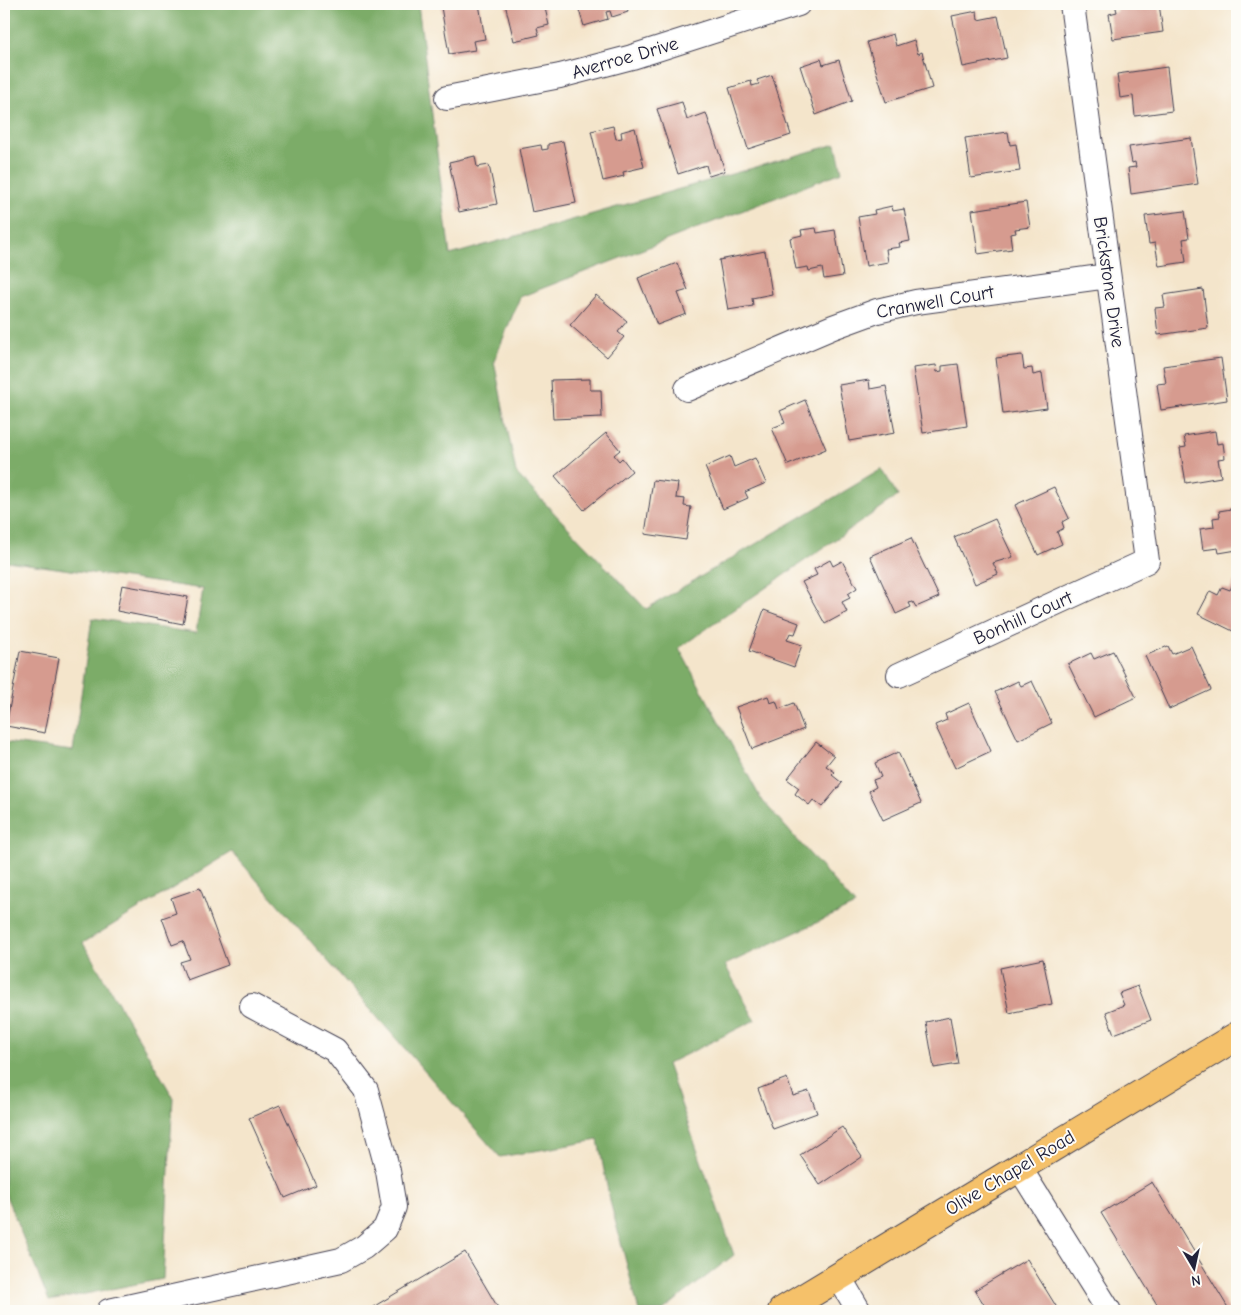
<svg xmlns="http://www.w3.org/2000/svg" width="1241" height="1315" viewBox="0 0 1241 1315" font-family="'Comic Neue',sans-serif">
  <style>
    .forest { fill: #7cac67; stroke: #4f6751 }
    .building { fill: #d69b8f }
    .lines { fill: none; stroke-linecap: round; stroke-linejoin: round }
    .minor-casing { stroke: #423f51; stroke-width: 26 }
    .major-casing { stroke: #423f51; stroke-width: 30 }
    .minor { stroke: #fff; stroke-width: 24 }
    .major { stroke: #f5c16b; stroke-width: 28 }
    .labels { text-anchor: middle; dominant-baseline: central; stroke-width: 4; stroke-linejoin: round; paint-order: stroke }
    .street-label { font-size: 19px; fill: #22223b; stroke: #fdfcf7 }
  </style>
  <rect width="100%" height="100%" fill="#fdfcf7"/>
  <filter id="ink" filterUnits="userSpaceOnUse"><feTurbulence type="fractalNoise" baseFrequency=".02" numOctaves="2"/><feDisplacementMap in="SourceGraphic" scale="10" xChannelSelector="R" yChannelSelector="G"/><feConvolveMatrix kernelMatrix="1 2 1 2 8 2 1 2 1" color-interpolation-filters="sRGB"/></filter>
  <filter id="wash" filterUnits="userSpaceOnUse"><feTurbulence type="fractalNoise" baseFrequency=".0096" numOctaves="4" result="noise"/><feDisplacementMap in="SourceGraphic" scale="20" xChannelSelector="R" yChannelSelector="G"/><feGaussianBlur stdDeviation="1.12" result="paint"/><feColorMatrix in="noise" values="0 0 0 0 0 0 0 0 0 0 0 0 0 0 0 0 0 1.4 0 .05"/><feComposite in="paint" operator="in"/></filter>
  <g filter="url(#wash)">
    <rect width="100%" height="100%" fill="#f4e5cb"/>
    <path class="forest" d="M4,4H418L450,255L836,144L842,172L520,297L494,361L516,473L646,609L882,469L898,496L679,648L761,799L855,905L725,965L755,1020L667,1064L734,1255L662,1311H639L610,1201L598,1140L500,1157L232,852L83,943L173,1097L163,1279L49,1301L4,1191V742L73,751L92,618L196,633L203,589L7,561L4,585Z"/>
    <g id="blocks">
      <path class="building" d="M459,4H479L485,39L473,41L475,50L449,54L441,7Z
        M505,4H544L549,25L537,28L539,35L514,41Z
        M577,4H626L628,12L612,17L610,11L606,12L608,19L584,26Z
        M1115,4H1159L1163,32L1113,39L1109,14L1117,12Z
        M977,11L978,20L998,16L1007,58L963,67L952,16Z
        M893,34L896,46L914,40L918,54L922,52L932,88L886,102L867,42Z
        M821,59L823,65L839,60L852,101L816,115L800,66Z
        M1167,67L1172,111L1135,116L1133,96L1120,98L1117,74Z
        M772,75L791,135L748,149L729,88L751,81L752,86L759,84L757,80Z
        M682,102L687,120L706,113L725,171L709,176L706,165L678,174L657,109Z
        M613,126L616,139L622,138L621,132L635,128L644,167L623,172L624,176L603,181L591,131Z
        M1008,132L1010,145L1016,144L1020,171L971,178L965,138Z
        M1191,138L1198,184L1131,194L1128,168L1136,167L1135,162L1132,163L1129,147Z
        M563,141L576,203L532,212L519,149L541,145L542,150L548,149V144Z
        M475,156L477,167L489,165L497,204L459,212L449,162Z
        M1026,202L1030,227L1015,229L1016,233L1010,234L1012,249L978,254L972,210Z
        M892,206L893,211L904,209L910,241L899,243L900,247L886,249L888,262L866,266L858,217L875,214L874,210Z
        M1185,211L1189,238L1183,239L1186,262L1159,266L1155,243L1149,244L1145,216Z
        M816,228L817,233L835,230L843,276L824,279L822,268L809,271L808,267L796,269L790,238L802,235L801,230Z
        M765,251L772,294L752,298L753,306L728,310L719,260Z
        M677,263L688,290L678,293L686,314L657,325L638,278Z
        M1203,289L1208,328L1158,335L1155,308L1165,307L1163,295Z
        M596,295L627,321L618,332L624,337L607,357L570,325Z
        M1022,355L1024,369L1032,368L1033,375L1042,373L1047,408L1003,414L996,358Z
        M1221,358L1227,400L1161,410L1157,384L1166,383L1163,366Z
        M958,364L967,426L923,433L913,368L936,365L937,372L942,371V366Z
        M590,379V390H601L602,417L553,419L551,380Z
        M869,380L870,389L886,386L895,433L849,441L839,385Z
        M805,400L826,449L788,465L772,428L785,423L780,411Z
        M1215,431L1217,444L1223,443L1225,458L1218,459L1221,477L1186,483L1180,448L1186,447L1184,436Z
        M606,433L620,450L614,455L619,461L622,458L632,471L584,510L555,476Z
        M730,456L734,467L755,458L766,483L745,492L748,498L723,509L705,467Z
        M653,480L678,483L676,498L685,499L684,506L691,507L686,540L645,534Z
        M1054,487L1069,518L1062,522L1064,528L1057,532L1062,544L1038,555L1015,505Z
        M1237,508V550L1219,553L1218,548L1203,550L1200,529L1214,527L1213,518L1220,517L1219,511Z
        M995,519L1013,557L993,563L998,574L975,584L954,537Z
        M911,538L939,597L916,607L913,602L909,603L911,607L896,614L870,556Z
        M830,560L833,566L842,561L857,588L848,594L850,598L842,602L847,612L825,624L802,582L817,575L814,569Z
        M1235,580L1237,581V633L1198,614L1210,591L1218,595L1222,587L1230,590Z
        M122,585L188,597L183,624L117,611Z
        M764,610L799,623L795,634L790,633L787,640L802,645L794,667L749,651Z
        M1168,646L1172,654L1191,646L1211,690L1169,709L1145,656Z
        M20,651L59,658L45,733L6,726Z
        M1113,651L1136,697L1094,717L1068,664L1091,653L1094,659Z
        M1018,681L1021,686L1032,681L1052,723L1018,740L995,692Z
        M768,696L770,703L776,701L779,709L794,703L804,729L752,749L736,707Z
        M969,703L991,751L955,768L935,725L947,720L945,714Z
        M816,742L834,756L826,766L835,772L832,775L842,783L822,807L813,800L809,805L795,794L799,788L787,779Z
        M898,752L921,803L883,820L869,791L876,787L873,780L881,777L875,763Z
        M200,888L228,965L187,980L180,962L190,959L183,941L172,945L162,918L176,913L171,898Z
        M1043,959L1052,1004L1009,1013L1000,968Z
        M1138,986L1151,1020L1114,1034L1106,1012L1124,1005L1119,993Z
        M950,1017L958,1064L934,1068L926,1022Z
        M787,1078L793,1096L809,1091L817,1113L773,1129L758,1089Z
        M280,1105L316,1185L285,1198L249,1118Z
        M842,1127L862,1157L820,1185L800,1155Z
        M1152,1182L1230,1311H1161L1101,1213Z
        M465,1252L500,1311L368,1310Z
        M1027,1259L1059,1311H988L975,1290Z"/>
    </g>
  </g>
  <g filter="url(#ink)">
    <use href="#blocks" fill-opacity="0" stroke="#423f51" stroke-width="1"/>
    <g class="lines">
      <defs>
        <path id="minor" d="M447,98L560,76L632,57L798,4
          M687,389L833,327L877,311L916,302L1108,276
          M899,675L1147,561L1072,4
          M1019,1167L1109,1311
          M839,1277L859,1311
          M109,1311L341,1260L364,1247L385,1229L394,1207L388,1171L366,1090L335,1050L252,1006"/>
        <path id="major" d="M782,1311L1237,1036"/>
      </defs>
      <use href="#minor" class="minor-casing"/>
      <use href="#major" class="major-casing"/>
      <use href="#minor" class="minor"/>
      <use href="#major" class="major"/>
    </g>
  </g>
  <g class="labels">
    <g class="street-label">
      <text transform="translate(625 58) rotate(-16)">Averroe Drive</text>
      <text transform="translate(1109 282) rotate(82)">Brickstone Drive</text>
      <text transform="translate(935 302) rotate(-10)">Cranwell Court</text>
      <text transform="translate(1023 618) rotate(-24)">Bonhill Court</text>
      <text transform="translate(1010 1173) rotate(-31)">Olive Chapel Road</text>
    </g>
  </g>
  <rect width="1241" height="1315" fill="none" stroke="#fdfcf7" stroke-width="20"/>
  <g transform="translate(1194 1268) rotate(171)" stroke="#fdfcf7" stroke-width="4" paint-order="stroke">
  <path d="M0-4L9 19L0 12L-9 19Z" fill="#22223b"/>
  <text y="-8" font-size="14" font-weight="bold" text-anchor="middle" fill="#22223b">N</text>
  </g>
</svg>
